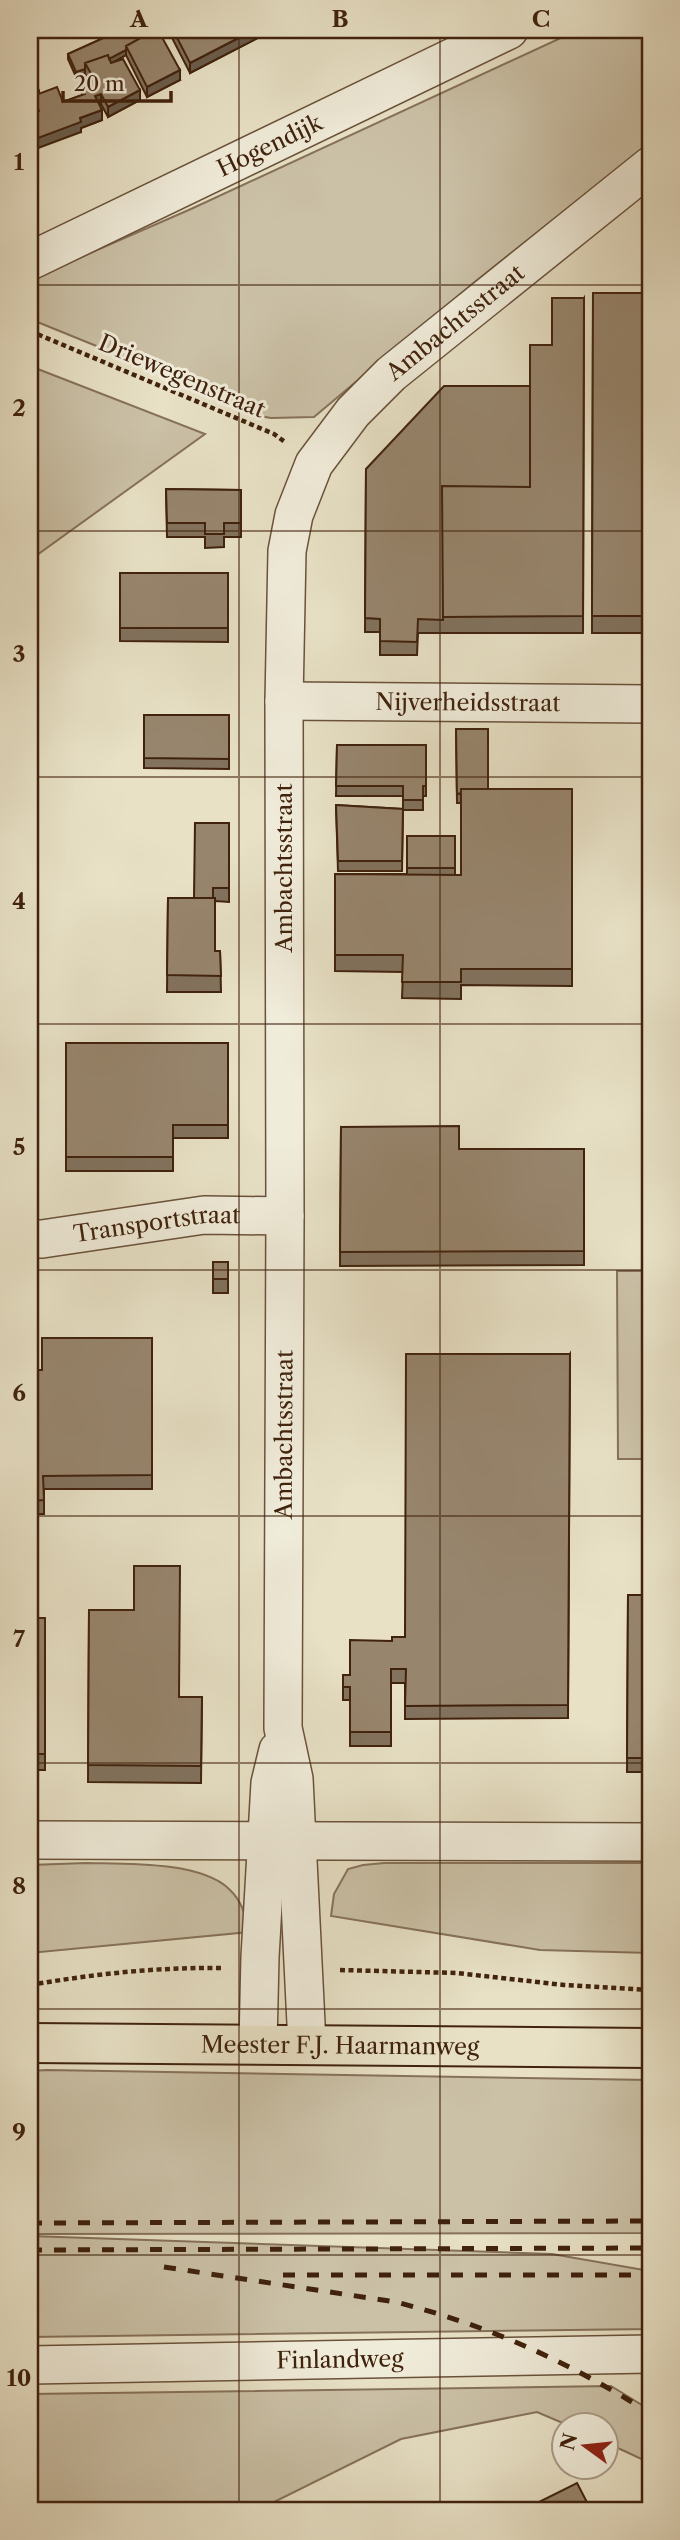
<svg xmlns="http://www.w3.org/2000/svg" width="680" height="2540" viewBox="0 0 680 2540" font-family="'Libre Caslon Text',serif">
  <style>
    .green { fill: #cbc1a7; stroke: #86725a; stroke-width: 2 }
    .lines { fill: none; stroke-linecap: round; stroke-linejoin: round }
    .minor-casing { stroke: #6a523b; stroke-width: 40 }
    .major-casing { stroke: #40220d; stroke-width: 42 }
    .path { stroke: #40220d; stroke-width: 4.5; stroke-dasharray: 5 3.5; stroke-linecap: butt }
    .minor { stroke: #f0ecda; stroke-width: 37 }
    .major { stroke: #e8e1c6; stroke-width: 38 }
    .rail { stroke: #40220d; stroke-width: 5; stroke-dasharray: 12 12; stroke-linecap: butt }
    .wall { fill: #82725e; stroke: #40220d; stroke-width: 2 }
    .shaded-wall { fill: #6a5d4c; stroke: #40220d; stroke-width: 2 }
    .building { fill: #97856d; stroke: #40220d; stroke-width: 2 }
    .grid { fill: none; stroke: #40220d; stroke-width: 2; stroke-opacity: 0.55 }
    .labels { text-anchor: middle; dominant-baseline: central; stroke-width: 6; stroke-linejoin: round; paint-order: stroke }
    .street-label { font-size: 23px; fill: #40220d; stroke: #f0ecda }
    .neatline { fill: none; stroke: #40220d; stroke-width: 2.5 }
    .grid-label { font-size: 23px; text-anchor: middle; font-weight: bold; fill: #40220d }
  </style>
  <rect width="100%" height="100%" fill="#e8e1c6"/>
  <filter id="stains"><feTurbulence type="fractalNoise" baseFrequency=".00286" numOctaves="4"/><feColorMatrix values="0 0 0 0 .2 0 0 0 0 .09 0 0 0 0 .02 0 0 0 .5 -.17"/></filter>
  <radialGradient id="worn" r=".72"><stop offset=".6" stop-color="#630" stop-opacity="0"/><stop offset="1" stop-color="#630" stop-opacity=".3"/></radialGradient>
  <path class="green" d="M578,30H650V143L476,281L314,417L271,418L259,416L153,369L30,319V282L42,274L191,209Z
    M30,366L205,434L30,560Z
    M617,1271H650V1459H618Z
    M86,1863C124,1864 200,1861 229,1889C242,1901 246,1916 249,1932L30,1953V1865Z
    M384,1863H650V1953L540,1950L331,1916L334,1894L348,1869L363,1865Z
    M47,2070L650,2080V2233L30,2234V2071Z
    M30,2236L552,2254L650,2271V2329L30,2337Z
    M611,2386L650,2410V2463L607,2443L606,2424H565L537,2412L401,2439L258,2510H30V2394Z"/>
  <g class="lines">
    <defs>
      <g id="minor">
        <path id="s1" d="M30,261L509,30"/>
        <path id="s2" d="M284,701L650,704"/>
        <path id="s3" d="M30,1239H42L204,1215L285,1216"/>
        <path d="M30,1840L650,1842"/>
        <path d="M258,2044L260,1957L270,1783L278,1750"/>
        <path id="s4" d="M307,2044L294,1779L283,1728L285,1216L284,701L287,551L294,515L314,464L353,412L391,374L650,166"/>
        <path id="s5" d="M30,2365L650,2354"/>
      </g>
      <g id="major">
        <path id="s6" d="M30,2043L650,2048"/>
      </g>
    </defs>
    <use href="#minor" class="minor-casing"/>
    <use href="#major" class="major-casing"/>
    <path class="path" d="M30,331L274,434L285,442
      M340,1970L457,1973L564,1985L650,1990
      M30,1985C94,1974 158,1967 223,1968"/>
    <use href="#minor" class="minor"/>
    <use href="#major" class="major"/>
    <path class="rail" d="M30,2223L650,2221
      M30,2250L650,2248
      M164,2267L396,2302C493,2327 566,2361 650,2413
      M283,2275H650"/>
  </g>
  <path class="wall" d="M121,30L180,80L147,97L126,55L111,63L140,100L108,117L101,104L99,105L102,120L81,128V132L36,112L33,106L30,69L39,94L63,102L82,95L81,84L89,81L85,74L76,77L68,59V54Z
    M168,30H273L190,73Z
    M593,293H650V633H592Z
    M584,298L583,633H418L417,655H380V632H365L366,469L530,386Z
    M166,489L241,490V537H224V547L205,548V537H167Z
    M120,573H228V642L120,641Z
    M144,715H229V769L144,768Z
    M456,729L488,789H572V986L461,985V999L402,998L403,972L335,971V874H407V836H455V875H461V803H457Z
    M337,745H426V796H423V810H403L402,871H338L336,805L403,809V796H336Z
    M229,823V902L215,901V951H220L221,992H167L168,898H194Z
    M66,1043H228V1138H173V1171H66Z
    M341,1127L459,1149H584V1265L340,1266Z
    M213,1262H228V1293H213Z
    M152,1338V1489H44V1514H30V1370H42Z
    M570,1354L568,1718L405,1719V1683H391V1746H350V1700H343V1675H350L392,1641L405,1637Z
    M628,1595H650V1772H627Z
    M89,1610H134L179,1697H202L201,1783L88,1782Z
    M30,1618H45V1770H30Z"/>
  <path class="shaded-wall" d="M30,30H40L30,34Z
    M254,30H273L190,73V63Z
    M126,50V55L108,65L88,68Z
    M85,69V74L76,77V72Z
    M180,70V80L147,97V87Z
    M140,90V100L108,117V107Z
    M39,91V96H33V99L30,100V95Z
    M101,94V104L95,106V96Z
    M102,110V120L81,128V132L30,151V141L80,118Z"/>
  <path class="building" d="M121,30H155L126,46V50L109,59L108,55L85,63V69L76,72L68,54Z
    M155,30H158L180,70L147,87L126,46Z
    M173,30H254L190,63Z
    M108,55L111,63L123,59L140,90L108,107L101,94L95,96L102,110L80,118L81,122L30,141V114L39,111L33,96L57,87L63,102L85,94L81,84L94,79L85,63Z
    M30,69L39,91L30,95Z
    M593,293H650V616H592Z
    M552,298H584L583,616L443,617L442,486L530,487V345H552Z
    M444,386H530V487L442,486L443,620L418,619L417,642L380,641V619L365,618L366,469Z
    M166,489L241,490V523H224V534H205V523H167Z
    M120,573H228V628H120Z
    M144,715H229V759L144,758Z
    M456,729H488V789H461V793L457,794Z
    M337,745H426V786H423V800H403V786H336Z
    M461,789H572V969H461V982H402L403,955H335V874L461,875Z
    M336,805L403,809L402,861H338Z
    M195,823H229V888H213V898H194Z
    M407,836H455V868H407Z
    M168,898H215V951H220L221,976L167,975Z
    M66,1043H228V1125H173V1157H66Z
    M459,1126V1149H584V1251L340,1252L341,1127Z
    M213,1262H228V1279H213Z
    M42,1338H152V1475L43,1476L44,1500L30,1501V1370H42Z
    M406,1354H570L568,1705L405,1706L406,1669H391V1732H350V1687H343V1675H350V1640L392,1641V1637H405Z
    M134,1566H180L179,1697H202L201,1766L88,1765L89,1610H134Z
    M628,1595H650V1758H627Z
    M30,1618H45V1754H30Z
    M577,2483L591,2510H523Z"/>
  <path class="grid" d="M239,30V2510M440,30V2510M30,285H650M30,531H650M30,777H650M30,1024H650M30,1270H650M30,1516H650M30,1763H650M30,2009H650M30,2255H650"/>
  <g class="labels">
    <g class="street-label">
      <text stroke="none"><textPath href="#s1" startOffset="266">Hogendijk</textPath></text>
      <text stroke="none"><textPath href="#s4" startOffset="1787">Ambachtsstraat</textPath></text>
      <text transform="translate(182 376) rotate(23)">Driewegenstraat</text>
      <text stroke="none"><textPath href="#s2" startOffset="184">Nijverheidsstraat</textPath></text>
      <text transform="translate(284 868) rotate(-90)">Ambachtsstraat</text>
      <text stroke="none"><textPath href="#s3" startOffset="128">Transportstraat</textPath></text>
      <text stroke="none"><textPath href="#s4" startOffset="611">Ambachtsstraat</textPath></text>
      <text stroke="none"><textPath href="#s6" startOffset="310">Meester F.J. Haarmanweg</textPath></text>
      <text stroke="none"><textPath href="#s5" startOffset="310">Finlandweg</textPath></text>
    </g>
  </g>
  <rect width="680" height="2540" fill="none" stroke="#e8e1c6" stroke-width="77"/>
  <g transform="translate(585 2446) rotate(285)"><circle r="33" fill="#f0ecda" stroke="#aa9b88" stroke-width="2"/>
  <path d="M0-5L12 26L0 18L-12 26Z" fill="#8f2418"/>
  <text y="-10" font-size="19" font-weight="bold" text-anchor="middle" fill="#40220d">N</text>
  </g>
  <path d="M63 91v10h108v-10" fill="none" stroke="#40220d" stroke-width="3.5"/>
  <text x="74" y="91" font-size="21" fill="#40220d" stroke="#f0ecda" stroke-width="5" paint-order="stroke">20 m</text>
  <rect x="38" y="38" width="604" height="2464" class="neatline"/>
  <g class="grid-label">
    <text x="139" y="27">A</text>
    <text x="340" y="27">B</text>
    <text x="541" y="27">C</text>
    <text x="19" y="170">1</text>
    <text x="19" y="416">2</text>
    <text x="19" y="662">3</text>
    <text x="19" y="909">4</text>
    <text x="19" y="1155">5</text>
    <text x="19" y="1401">6</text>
    <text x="19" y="1647">7</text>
    <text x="19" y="1894">8</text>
    <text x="19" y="2140">9</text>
    <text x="19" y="2386">10</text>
  </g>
  <rect width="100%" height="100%" filter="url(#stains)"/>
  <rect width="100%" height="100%" fill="url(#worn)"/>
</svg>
